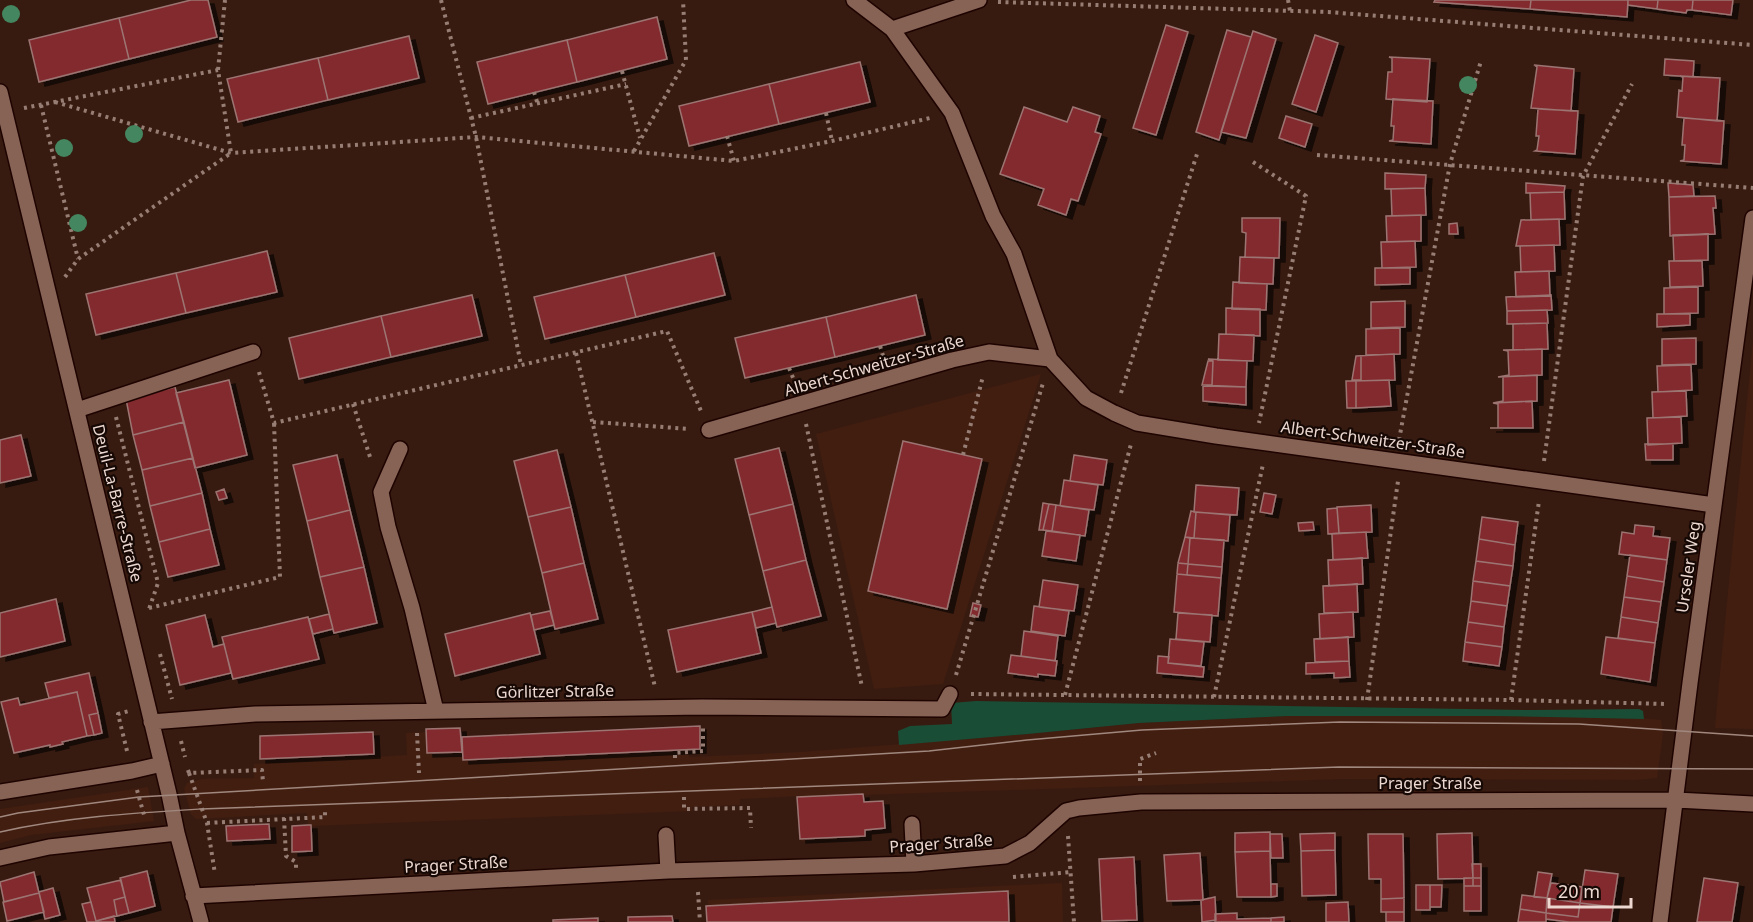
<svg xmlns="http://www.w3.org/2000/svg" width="1753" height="922" viewBox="0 0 1753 922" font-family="'Noto Sans',sans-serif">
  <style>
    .built { fill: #421e10 }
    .green { fill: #1a4d36 }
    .building { fill: #83292e; stroke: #9c7573; stroke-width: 1.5; filter: url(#shadow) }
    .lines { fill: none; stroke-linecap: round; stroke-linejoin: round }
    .minor-casing { stroke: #1e0400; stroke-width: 18 }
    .path { stroke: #977e75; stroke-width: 4; stroke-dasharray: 3 4.5; stroke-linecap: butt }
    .minor { stroke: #876356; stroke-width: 15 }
    .tram { stroke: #a0887f; stroke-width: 1.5 }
    .tree { fill: #44865f }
    .labels { text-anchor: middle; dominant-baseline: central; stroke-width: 4.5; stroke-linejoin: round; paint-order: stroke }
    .street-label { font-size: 16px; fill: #ecd8d0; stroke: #160905 }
  </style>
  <defs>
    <filter id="shadow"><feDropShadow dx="6" dy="4" stdDeviation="0" flood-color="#0009"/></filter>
  </defs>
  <rect width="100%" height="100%" fill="#381b10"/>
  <path class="built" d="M1753,340V729L1715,728L1719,683Z
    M1041,374L943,684L874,689L816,434Z
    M1288,716H1495L1629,717L1661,720L1663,734L1657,778L1637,780L1342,779L863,795L864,839L801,841L800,796L740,799V805L692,807V811L311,826L308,825L307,813L196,819L191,814L184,789L187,783L202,779L254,778V764L407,755L406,733L427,732L428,754L463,752V760L688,749L689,757L801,752L1028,734L1139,723Z
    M148,787L154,821L31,835L0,843V809Z
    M1062,883L1063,922H708V900Z"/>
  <path class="green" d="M976,701L1530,710L1639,709L1643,711L1644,719L1495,716H1288L1139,723L1028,734L899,745L898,731L910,726L952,724L951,703Z"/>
  <path class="building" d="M191,0H208L217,37L129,59L119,18Z
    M1435,0H1531L1530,9L1434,2Z
    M1531,0H1628L1627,17L1530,9Z
    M1628,0H1658L1657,9L1628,5Z
    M1658,0H1693L1692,10H1687L1686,13L1657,9Z
    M1693,0H1733L1731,15L1692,10Z
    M657,17L667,59L577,82L567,40Z
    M119,18L129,59L39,82L29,40Z
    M1166,25L1188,32L1156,135L1133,128Z
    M1227,30L1251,37L1219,140L1196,132Z
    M1253,31L1276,39L1246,138L1221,132Z
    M1315,35L1338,43L1316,112L1292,104Z
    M409,36L419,78L328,100L318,58Z
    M567,40L577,82L488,104L477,62Z
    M1389,57L1430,59L1427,102L1386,99L1388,72H1392V58Z
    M318,58L328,100L238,122L227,79Z
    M1665,59L1694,61L1693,77L1664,75Z
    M860,62L870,102L779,124L769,84Z
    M1534,65L1574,69L1571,111L1531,108L1537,67Z
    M1680,76L1720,78L1717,121L1677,117L1679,90L1682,91L1683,77Z
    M769,84L779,124L689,146L679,106Z
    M1393,99L1433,101L1431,144L1389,141L1393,140L1394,126H1391Z
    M1024,107L1067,122L1073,107L1100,116L1095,132L1101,134L1078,201L1071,199L1066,215L1038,205L1044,189L1000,174Z
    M1538,109L1578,111L1575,154L1535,151L1537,150L1539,136H1536Z
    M1286,116L1312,124L1305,147L1279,138Z
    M1684,118L1724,121L1721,164L1680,161L1684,160L1685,145H1682Z
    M1385,173L1426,175L1425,188L1385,189Z
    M1526,183L1565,186L1564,192L1526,193Z
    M1668,183L1693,185L1694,196L1669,197Z
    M1425,188L1426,215L1392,216L1391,189Z
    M1564,192L1565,219L1531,220L1530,193Z
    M1715,196L1716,208H1713L1715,234L1670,236L1669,197Z
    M1421,215V241L1387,242L1386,216Z
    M1242,218H1280L1279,258L1245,257L1246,233L1242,232Z
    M1559,219L1560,245L1516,246L1521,220Z
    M1457,223L1458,234H1449V224Z
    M1708,234V260L1674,261L1673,235Z
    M1415,241L1416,267L1382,268L1381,242Z
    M1554,245L1555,271L1521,272L1520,246Z
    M267,251L277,292L186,313L176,273Z
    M714,253L725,295L636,317L625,275Z
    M1240,257L1274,258L1273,284L1239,283Z
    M1669,261H1702L1703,286L1670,287Z
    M1375,268H1410V284L1375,285Z
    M1549,271L1550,296L1516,297L1515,272Z
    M176,273L186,313L96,335L86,294Z
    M625,275L636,317L545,339L534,297Z
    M1233,282L1267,284L1266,310L1232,309Z
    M1698,287V313L1664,314V288Z
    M472,295L482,336L391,357L381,316Z
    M916,295L925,335L835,357L826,317Z
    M1551,295L1552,310L1507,311L1506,297Z
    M1405,301V327L1371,328V302Z
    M1226,308L1260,309V336L1226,334Z
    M1547,310L1548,323L1507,324V311Z
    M1657,314H1690V325L1657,327Z
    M381,316L391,357L299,379L289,338Z
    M826,317L835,357L745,378L735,338Z
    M1547,323L1548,349L1513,350V324Z
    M1400,328V354L1366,355V329Z
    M1219,334L1254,335L1253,361L1218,360Z
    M1696,338V364L1662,365V339Z
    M1542,349V375L1498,377L1509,375L1508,351L1503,350Z
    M1394,354L1395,380L1352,381L1361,380V356H1356Z
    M1356,356H1361V380H1352Z
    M1208,359L1247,361L1246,387L1202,385H1212L1213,361Z
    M1208,361H1213L1212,385H1202Z
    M1691,365L1692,390L1658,392L1657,366Z
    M1537,375V401L1493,403L1503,401V377H1498Z
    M229,380L247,455L195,468L176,393Z
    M1389,380L1391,406L1356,408V381Z
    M1346,381H1356V408H1347Z
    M1203,386L1246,387V405L1203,401Z
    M175,387L184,422L133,435L126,399Z
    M1686,391L1687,416L1653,418L1652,392Z
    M1532,401L1533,428H1490H1498V404L1493,403Z
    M1681,417L1682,443L1648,445L1647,418Z
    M184,422L193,458L142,470L133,435Z
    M21,435L31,476L0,483V440Z
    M903,441L982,459L947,609L868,591Z
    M1645,444H1673V460H1646Z
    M779,448L793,504L749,515L735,459Z
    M557,450L571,507L528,517L514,461Z
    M337,455L350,510L307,521L293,465Z
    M1074,455L1107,460L1103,485L1070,481Z
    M193,458L202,493L150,506L142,470Z
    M1064,480L1098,485L1094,510L1060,506Z
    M1196,485L1239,488L1237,515L1194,512Z
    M224,489L227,498L219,500L216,492Z
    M202,493L210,529L159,542L150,506Z
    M1264,493L1276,495L1272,514L1260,512Z
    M1043,503L1049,504L1043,530H1039Z
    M793,504L806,560L763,571L749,515Z
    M1049,504L1056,505L1052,531L1043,530Z
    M1056,505L1089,510L1085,536L1052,531Z
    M1371,505L1372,532L1339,533L1337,507Z
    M571,507L584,563L542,573L528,517Z
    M1337,508L1339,533L1328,534L1327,509Z
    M350,510L364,567L320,577L307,521Z
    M1191,511L1196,512L1194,538L1185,537Z
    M1196,512L1230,515L1228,541L1194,538Z
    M1482,517L1518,522L1515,545L1479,539Z
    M1313,522L1314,530L1299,531L1298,523Z
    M1635,525L1654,527L1653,536L1670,538L1667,560L1619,554L1622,532L1634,534Z
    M210,529L219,565L168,577L159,542Z
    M1046,531L1080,535L1076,561L1042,556Z
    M1366,532L1368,558L1333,560L1332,534Z
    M1185,537L1190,538L1188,564L1178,563Z
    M1190,538L1224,540L1222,567L1188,564Z
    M1479,539L1515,545L1513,566L1476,561Z
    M1630,555L1667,560L1664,582L1627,576Z
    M1362,558L1363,584L1329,586L1328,560Z
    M806,560L821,616L777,627L763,571Z
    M1476,561L1513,566L1510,586L1473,581Z
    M584,563L598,619L555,629L542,573Z
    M1178,563L1188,564L1187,575L1177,574Z
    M1188,564L1222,567L1221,578L1187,575Z
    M364,567L377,623L334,633L320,577Z
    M1177,574L1221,578L1218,616L1174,612Z
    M1627,576L1664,582L1661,602L1624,597Z
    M1043,580L1078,585L1074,611L1039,607Z
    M1473,581L1510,586L1507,606L1471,601Z
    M1357,584L1358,612L1324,613L1323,586Z
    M1624,597L1661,602L1658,623L1621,617Z
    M56,599L65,641L0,657V613Z
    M1471,601L1507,606L1504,627L1468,622Z
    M973,603L981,605L978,617L970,616Z
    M1034,606L1069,611L1065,636L1031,631Z
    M772,607L776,623L756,628L752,612Z
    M550,611L554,625L534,630L531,615Z
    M752,612L761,653L677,672L668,630Z
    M1353,612L1354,637L1320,639L1319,614Z
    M530,613L540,654L455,676L445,634Z
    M1178,613L1212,615L1210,642L1176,639Z
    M329,614L333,629L313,634L309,619Z
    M205,615L213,647L224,644L231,673L180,685L166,625Z
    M308,617L319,659L233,679L222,637Z
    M1621,617L1658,623L1655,643L1618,638Z
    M1468,622L1504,627L1502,647L1465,642Z
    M1024,631L1058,636L1055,661L1021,656Z
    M1348,637L1349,661L1315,662L1314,639Z
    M1606,637L1655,643L1650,682L1601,674Z
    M1170,639L1204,642L1201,666L1168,663Z
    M1465,642L1502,647L1499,666L1463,661Z
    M1011,655L1057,661L1055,676L1038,674V677L1008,673Z
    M1158,656L1169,657L1168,663L1204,667L1203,677L1157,673Z
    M1349,661L1350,677L1334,678V673L1306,674V663Z
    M89,673L98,713L89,715L94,735L87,736L77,692L49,698L45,683Z
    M77,692L87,736L62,742L63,744L50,747V745L14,753L1,702L18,698L20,705Z
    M98,713L102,733L94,735L89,715Z
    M700,726V749L463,760L462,737Z
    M460,728L462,752L427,753L426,729Z
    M373,732L374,754L260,759V736Z
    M863,794L864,802L883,801L885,828L865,830V836L800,839L797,797Z
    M269,824L270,839L227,841L226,826Z
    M308,825H311L312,851L292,852V826Z
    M1270,832V851L1235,852V833Z
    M1335,833V850L1301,851L1300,834Z
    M1472,833L1473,878L1438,879L1437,834Z
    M1270,834H1282L1283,858H1271Z
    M1368,834H1403L1404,898L1381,899V879H1369Z
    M1335,850L1336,895L1302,896L1301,851Z
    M1270,851L1271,897H1237L1235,852Z
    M1200,853L1203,900L1167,901L1164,855Z
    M1134,857L1137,920L1102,921L1099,859Z
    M1472,864H1481V878H1473Z
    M1585,870L1618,874L1613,907L1580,903Z
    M147,871L155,906L129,913L120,878Z
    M34,872L39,893L4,902L0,882Z
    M1538,872L1552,874L1547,898L1534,897Z
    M1464,878H1473V886H1464Z
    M1473,878H1481V886H1473Z
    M1704,878L1738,883L1732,922H1697Z
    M121,880L125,897L114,900L117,916L96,921L87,888Z
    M1551,883L1582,887L1580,903L1547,898Z
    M1271,884H1277V896L1271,897Z
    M1416,885H1430V910H1416Z
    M1430,885H1442L1441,907H1430Z
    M1464,886H1481V911H1464Z
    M53,888L60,915L45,919L39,892Z
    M1008,891L1009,922H707L706,906Z
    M39,893L44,912L7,921L3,902Z
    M1522,895L1547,898L1546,913L1520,909Z
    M125,897L129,913L117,916L114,900Z
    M1215,897L1216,920L1202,922L1201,900Z
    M1404,898V912H1381V899Z
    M1547,898L1580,903L1578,917L1546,913Z
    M91,902L96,921L114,916L115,922H87L82,904Z
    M1348,902L1349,922H1326V903Z
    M1580,903L1613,907L1611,922H1569L1546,919V913L1578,917Z
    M1520,909L1546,913V922H1518Z
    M1386,912H1404V922H1386Z
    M1237,913V919L1271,918V922H1215V914Z
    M672,916L673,922H628V917Z
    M1284,917V922H1271V918Z
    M598,918V922H553V920Z"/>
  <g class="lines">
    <defs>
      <path id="minor" d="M854,0L892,29L952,113L993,216L1014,254L1050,359L1086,398L1114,413L1137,423L1216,436L1714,505
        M892,29L979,0
        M0,92L169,794L177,833L201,922
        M77,410L253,352
        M709,430L952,360L989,352L1050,359
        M400,449L381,492L388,527L412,608L436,711
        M151,722L255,714L702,707L942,709L950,694
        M0,792L132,771L162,764
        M912,824L914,864
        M666,835L668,871
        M0,858L49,847L177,833
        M193,896L668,871L914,864L1005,856L1030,843L1066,811L1079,808L1141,802L1676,800L1753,804
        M1660,922L1690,683L1753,218"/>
    </defs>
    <use href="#minor" class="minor-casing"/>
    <path class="path" d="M441,0L476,137L521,365
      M1288,0L1290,11
      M998,2L1328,12L1753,45
      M622,71L640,138
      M534,92L538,105
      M55,102L231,153L476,137L734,161L832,141L930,118
      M41,105L78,259
      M24,108L218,70
      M826,113L832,141
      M471,118L626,84
      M727,136L734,161
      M634,151L686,60L683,0
      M1317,155L1753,188
      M1253,162L1306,196L1259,423
      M65,277L78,259L231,153L218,70L225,0
      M880,346L884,359
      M576,353L655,687
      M789,368L796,385
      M259,372L274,423L667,331L701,411
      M1121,393L1197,154
      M353,404L371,460
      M116,417L158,583L149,609
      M593,422L690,429
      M806,424L862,687
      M1399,440L1450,164L1481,61
      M963,455L983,376
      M1544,461L1583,176L1632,84
      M149,608L280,577L274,423
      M160,654L172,699
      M956,675L1043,383
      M971,694L1511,700L1666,704
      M1065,695L1131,444
      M1214,697L1263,464
      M1367,700L1398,481
      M1511,700L1539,501
      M417,733L419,773
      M181,741L185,757
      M127,751L118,714L129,711
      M675,758V753L703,751V726
      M188,770L189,773L262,770L263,782
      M189,773L207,823L215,874
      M1140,781V759L1156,753
      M137,790L144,815
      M684,797V809L750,808L751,828
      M284,818L286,856L296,862V871
      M207,823L325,817V812
      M1068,836L1074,922
      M1013,877L1072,872
      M698,892L700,922"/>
    <use href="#minor" class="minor"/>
    <path class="tram" d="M0,817L18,813L139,797L929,751L1027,740L1142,730L1340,722L1579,724L1753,736
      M0,832C65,817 134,813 201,809L1339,767L1753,769"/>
  </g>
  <g class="tree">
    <circle cx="11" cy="14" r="9"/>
    <circle cx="1468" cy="85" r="9"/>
    <circle cx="134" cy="134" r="9"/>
    <circle cx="64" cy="148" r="9"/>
    <circle cx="78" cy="223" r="9"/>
  </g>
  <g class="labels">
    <g class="street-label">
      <text transform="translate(874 365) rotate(-16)">Albert-Schweitzer-Straße</text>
      <text transform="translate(1373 439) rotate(8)">Albert-Schweitzer-Straße</text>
      <text transform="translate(118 503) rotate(76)">Deuil-La-Barre-Straße</text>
      <text transform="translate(1688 567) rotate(-82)">Urseler Weg</text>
      <text transform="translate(555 691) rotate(-1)">Görlitzer Straße</text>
      <text x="1430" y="783">Prager Straße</text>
      <text transform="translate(941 843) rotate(-4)">Prager Straße</text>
      <text transform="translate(456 864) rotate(-3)">Prager Straße</text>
    </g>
  </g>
  <path d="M1549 898v9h82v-9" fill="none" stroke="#ecd8d0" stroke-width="3"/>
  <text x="1558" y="898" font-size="18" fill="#ecd8d0" stroke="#160905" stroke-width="4.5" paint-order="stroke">20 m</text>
</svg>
